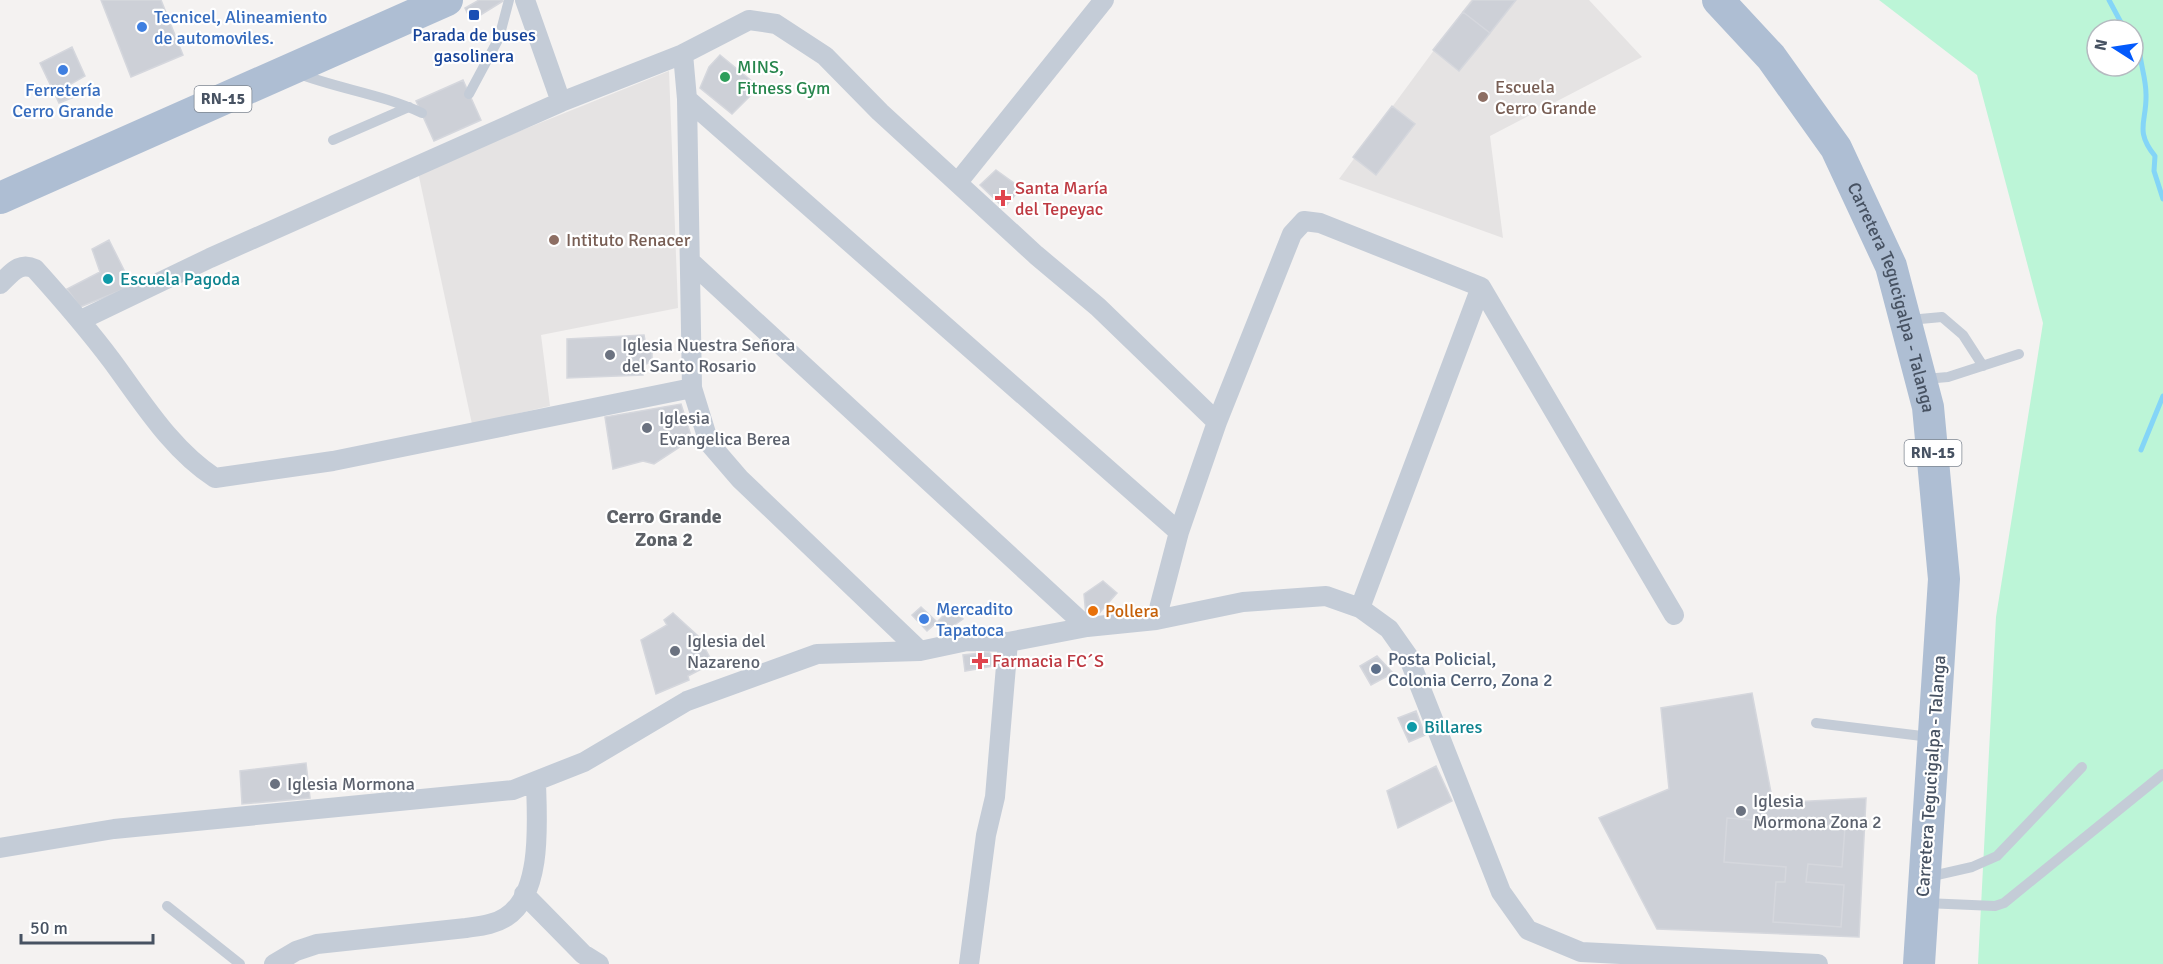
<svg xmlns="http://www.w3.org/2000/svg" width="2163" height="964" viewBox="0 0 2163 964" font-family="Signika,sans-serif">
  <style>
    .education { fill: #e5e3e3 }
    .green { fill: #bcf5d7; fill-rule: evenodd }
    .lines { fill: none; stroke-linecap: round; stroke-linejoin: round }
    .stream { stroke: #84d5f7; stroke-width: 5 }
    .building { fill: #cdd0d7; stroke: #d5d7dd; stroke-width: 1.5 }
    .service { stroke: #c4ccd7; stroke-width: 10 }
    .minor { stroke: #c4ccd7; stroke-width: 20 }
    .primary { stroke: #aebed3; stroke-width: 32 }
    .transit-dot { fill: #1a4fb4; stroke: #fff; stroke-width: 2 }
    .shop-dot { fill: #3f7fe0; stroke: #fff; stroke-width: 2 }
    .leisure-dot { fill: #2e9e5b; stroke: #fff; stroke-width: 2 }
    .education-dot { fill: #8d6e63; stroke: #fff; stroke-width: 2 }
    .health-dot { fill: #e0444e; stroke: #fff; stroke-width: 2 }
    .culture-dot { fill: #0f9aa8; stroke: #fff; stroke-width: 2 }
    .worship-dot { fill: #6b7280; stroke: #fff; stroke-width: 2 }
    .food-dot { fill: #e8710a; stroke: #fff; stroke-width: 2 }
    .service-dot { fill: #5c6f8a; stroke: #fff; stroke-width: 2 }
    .labels { text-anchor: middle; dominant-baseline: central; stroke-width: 4.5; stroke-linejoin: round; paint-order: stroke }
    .shield { fill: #fff; stroke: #7e8691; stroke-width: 1.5 }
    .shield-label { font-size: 16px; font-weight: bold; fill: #475262 }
    .shop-label { font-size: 18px; fill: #366cbe; stroke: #fff; text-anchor: start }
    .transit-label { font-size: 18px; fill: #164399; stroke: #fff }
    .leisure-label { font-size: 18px; fill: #27864d; stroke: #fff; text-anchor: start }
    .education-label { font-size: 18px; fill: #785e54; stroke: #fff; text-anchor: start }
    .health-label { font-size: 18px; fill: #be3a42; stroke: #fff; text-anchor: start }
    .culture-label { font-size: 18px; fill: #0d838f; stroke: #fff; text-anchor: start }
    .street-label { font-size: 18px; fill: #475262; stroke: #fff }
    .worship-label { font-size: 18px; fill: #5b616d; stroke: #fff; text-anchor: start }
    .food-label { font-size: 18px; fill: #c56008; stroke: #fff; text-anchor: start }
    .service-label { font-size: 18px; fill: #4e5e75; stroke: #fff; text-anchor: start }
    .neighbourhood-label { font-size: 20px; font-weight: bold; fill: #5d6167; stroke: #fff }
  </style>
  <rect width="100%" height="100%" fill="#f4f2f1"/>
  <path class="education" d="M1471,0H1589L1642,57L1490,136L1503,238L1339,179Z
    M669,71L678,308L541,335L550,406L472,424L418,172Z"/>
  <path class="green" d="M1879,0H2163V964H1978L1996,617L2043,323L1977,75ZM2097,30H2133V66H2097Z"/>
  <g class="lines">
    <path class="stream" d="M2109,0L2125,30
      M2133,37L2139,43C2139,61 2146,77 2146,94C2147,122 2134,130 2155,156L2154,171L2163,199
      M2141,450L2163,396"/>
  </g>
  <path class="building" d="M101,0H161L183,55L131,77Z
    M479,0H502L503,1L471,21L465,8Z
    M1473,0H1516L1490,33L1463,12Z
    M1463,12L1490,33L1459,71L1433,50Z
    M72,47L85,76L69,85L74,97L59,103L40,63Z
    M720,55L759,87L732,114L700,88L709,67Z
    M463,80L481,120L434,141L416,101Z
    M1392,106L1415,124L1376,175L1353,157Z
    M996,170L1021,188L1004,208L980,185Z
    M109,240L132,286L80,307L67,289L100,272L92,249Z
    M644,335L646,346L652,347V362L643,365V375L567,378V339Z
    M681,404L692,439L654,464L643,461L613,469L605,417Z
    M1103,581L1117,593L1087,627L1084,594Z
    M921,607L937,622L927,631L912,615Z
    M952,607L963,619L946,631H940L935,624Z
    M673,613L698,636L713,663L688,676L689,680L656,694L641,640L667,625L664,620Z
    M989,652L999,665L965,671L963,655Z
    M1377,656L1393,673L1371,685L1360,666Z
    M1752,693L1773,803L1866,798L1859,937L1657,929L1599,818L1669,789L1661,708Z
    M1416,711L1425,735L1409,742L1398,718Z
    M1416,711L1425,735L1409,742L1398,718Z
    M306,763L310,798L242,804L240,771Z
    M1436,766L1452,801L1398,828L1387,791Z
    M1727,818L1845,827L1842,867L1808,864L1806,882L1844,885L1841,927L1773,922L1776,882H1785L1786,867L1724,862Z"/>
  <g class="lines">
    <path class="service" d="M297,73C338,89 382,94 422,113
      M469,94L499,38L509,0
      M333,140L409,107
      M1909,320L1942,317L1963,335L1983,366
      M1925,379L1948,377L2019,354
      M1816,723L1930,737
      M1928,877L1972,867L1997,856L2082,767
      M1925,903L1995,906L2004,903L2163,774
      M167,906L240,964"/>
    <path class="minor" d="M525,0L561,102
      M683,54L687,99L692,388L709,443L740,479L920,651
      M687,99L1179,532
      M958,182L1104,0
      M691,262L1087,627
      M0,284C11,274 19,261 35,269C62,299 88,329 112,361C143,403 171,449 215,478L333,461L692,388
      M81,320L210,258L561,102L683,54L749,20L776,24L825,56L880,112L1036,255L1098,307L1217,422
      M1360,608L1481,287
      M1156,620L1179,532L1217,422L1292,234L1304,221L1320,223L1481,287L1674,615
      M0,848L114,829L513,790L584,762L687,701L817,654L920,651L967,641L1008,642L1087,627L1156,620L1243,602L1326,596L1360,608L1389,629L1408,656L1501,892L1528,930L1581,952L1818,964
      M524,894L583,954L599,964
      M274,964L296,951L317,944L466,928C479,926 494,925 506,917C543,894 537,820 536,783
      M969,964L986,835L995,797L1008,642"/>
    <g class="primary">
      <path id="s1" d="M1718,0L1771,57L1836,148L1891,266L1928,407L1944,579L1919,964"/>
      <path d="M0,198L447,0"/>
    </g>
  </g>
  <rect class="transit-dot" x="468" y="9" width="12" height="12" rx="3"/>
  <g class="shop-dot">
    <circle cx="142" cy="27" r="6"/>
    <circle cx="63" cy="70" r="6"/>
    <circle cx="924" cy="619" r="6"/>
  </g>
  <circle class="leisure-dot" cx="725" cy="77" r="6"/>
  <g class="education-dot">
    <circle cx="1483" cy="97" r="6"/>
    <circle cx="554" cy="240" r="6"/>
  </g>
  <g class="health-dot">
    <path d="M1000 189h6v6h6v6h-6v6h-6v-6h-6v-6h6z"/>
    <path d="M977 652h6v6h6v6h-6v6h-6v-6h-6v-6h6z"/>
  </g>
  <g class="culture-dot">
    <circle cx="108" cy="279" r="6"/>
    <circle cx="1412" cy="727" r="6"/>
  </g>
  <g class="worship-dot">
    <circle cx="610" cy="355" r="6"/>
    <circle cx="647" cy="428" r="6"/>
    <circle cx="675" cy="651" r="6"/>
    <circle cx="275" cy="784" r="6"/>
    <circle cx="1741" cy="811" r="6"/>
  </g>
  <circle class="food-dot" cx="1093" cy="611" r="6"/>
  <circle class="service-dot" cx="1376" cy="669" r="6"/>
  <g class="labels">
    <g class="shield">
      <rect x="194.5" y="86" width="57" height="26" rx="4.5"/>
      <rect x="1904.5" y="440" width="57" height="26" rx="4.5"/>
    </g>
    <g class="shield-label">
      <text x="223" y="99">RN-15</text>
      <text x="1933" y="453">RN-15</text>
    </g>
    <g class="shop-label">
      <text x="154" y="17">Tecnicel, Alineamiento<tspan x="154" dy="21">de automoviles.</tspan></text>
      <text x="63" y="90" text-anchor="middle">Ferretería<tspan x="63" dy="21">Cerro Grande</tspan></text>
      <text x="936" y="609">Mercadito<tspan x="936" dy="21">Tapatoca</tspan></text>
    </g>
    <g class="transit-label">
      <text x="474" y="35">Parada de buses<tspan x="474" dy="21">gasolinera</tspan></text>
    </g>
    <g class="leisure-label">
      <text x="737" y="67">MINS,<tspan x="737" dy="21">Fitness Gym</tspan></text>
    </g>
    <g class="education-label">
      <text x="1495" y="87">Escuela<tspan x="1495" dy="21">Cerro Grande</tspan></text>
      <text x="566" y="240">Intituto Renacer</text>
    </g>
    <g class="health-label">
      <text x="1015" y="188">Santa María<tspan x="1015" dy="21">del Tepeyac</tspan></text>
      <text x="992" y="661">Farmacia FC´S</text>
    </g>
    <g class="culture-label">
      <text x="120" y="279">Escuela Pagoda</text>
      <text x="1424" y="727">Billares</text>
    </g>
    <g class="street-label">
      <text stroke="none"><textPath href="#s1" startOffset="350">Carretera Tegucigalpa - Talanga</textPath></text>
      <text transform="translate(1931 776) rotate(-86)">Carretera Tegucigalpa - Talanga</text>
    </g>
    <g class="worship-label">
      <text x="622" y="345">Iglesia Nuestra Señora<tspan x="622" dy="21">del Santo Rosario</tspan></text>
      <text x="659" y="418">Iglesia<tspan x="659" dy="21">Evangelica Berea</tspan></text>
      <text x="687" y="641">Iglesia del<tspan x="687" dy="21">Nazareno</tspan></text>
      <text x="287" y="784">Iglesia Mormona</text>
      <text x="1753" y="801">Iglesia<tspan x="1753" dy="21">Mormona Zona 2</tspan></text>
    </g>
    <g class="food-label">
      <text x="1105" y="611">Pollera</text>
    </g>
    <g class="service-label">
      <text x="1388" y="659">Posta Policial,<tspan x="1388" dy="21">Colonia Cerro, Zona 2</tspan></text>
    </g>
    <g class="neighbourhood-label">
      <text x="664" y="516">Cerro Grande<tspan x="664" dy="23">Zona 2</tspan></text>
    </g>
  </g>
  <g transform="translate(2115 48) rotate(282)"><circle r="28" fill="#ffffff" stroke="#b5bac0" stroke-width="1.5"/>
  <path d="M0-4.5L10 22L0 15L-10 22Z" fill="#035afc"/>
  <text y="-9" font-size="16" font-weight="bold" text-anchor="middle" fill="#475262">N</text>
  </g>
  <path d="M21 934v9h132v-9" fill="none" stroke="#475262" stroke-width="3"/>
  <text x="30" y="934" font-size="18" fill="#475262" stroke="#ffffff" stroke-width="4.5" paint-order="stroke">50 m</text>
</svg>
